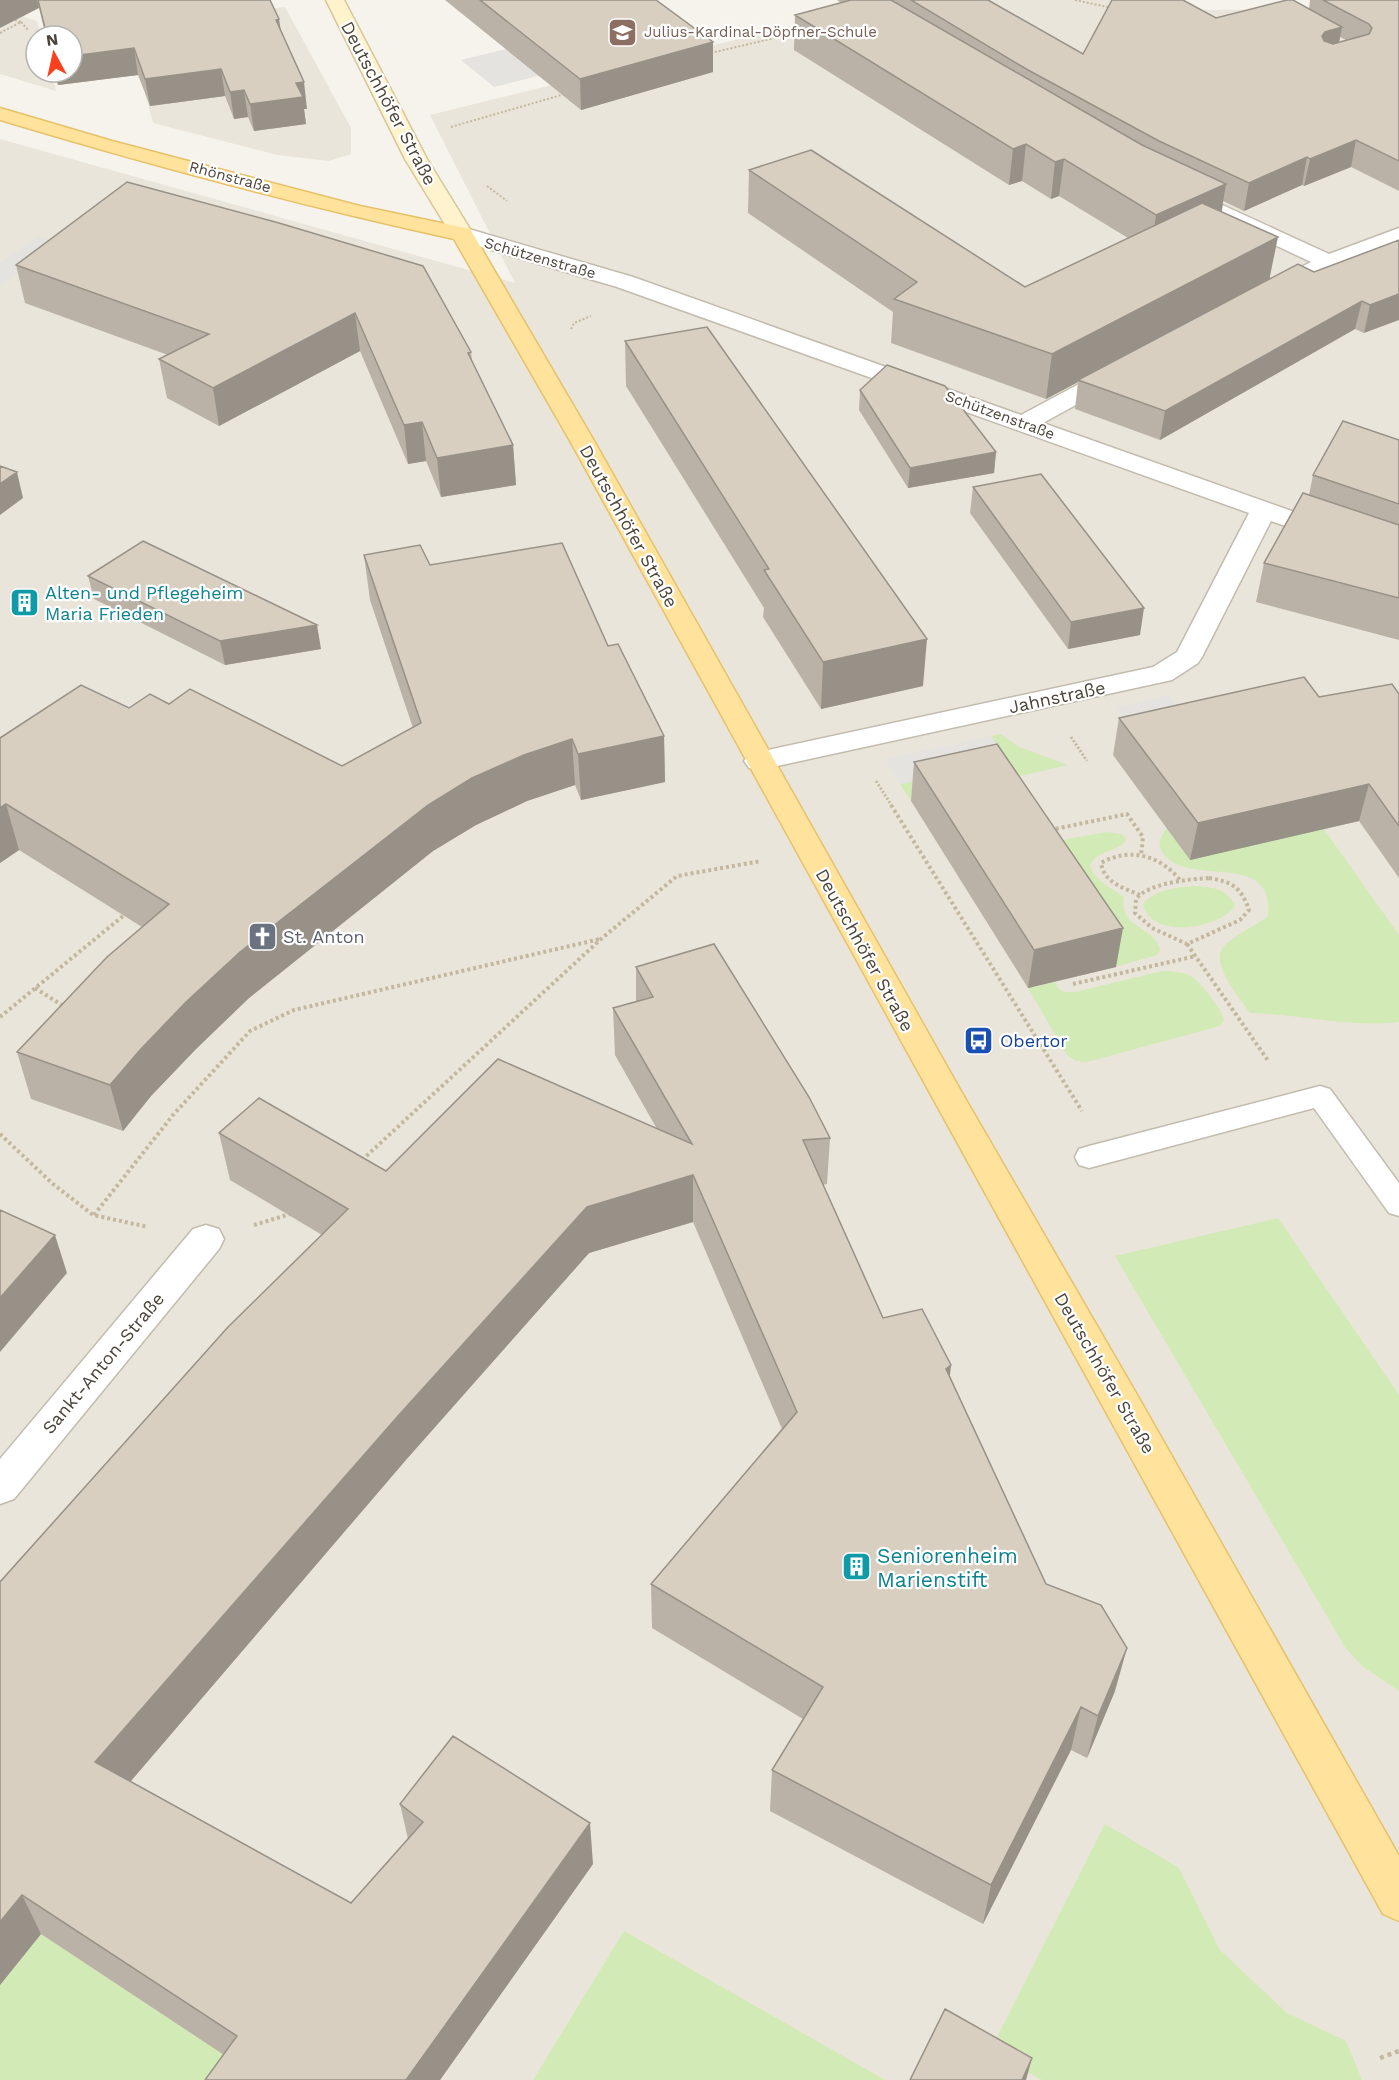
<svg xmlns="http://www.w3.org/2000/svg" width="1399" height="2080" viewBox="0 0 1399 2080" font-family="'Work Sans',sans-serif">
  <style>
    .residential { fill: #eae5da }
    .green { fill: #d2eab5 }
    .parking { fill: #e5e3e0 }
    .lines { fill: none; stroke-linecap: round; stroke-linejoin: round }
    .lane-casing { stroke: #c2bbae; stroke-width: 3 }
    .street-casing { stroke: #c2bbae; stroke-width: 3 }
    .secondary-casing { stroke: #d6c79b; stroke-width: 3 }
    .primary-casing { stroke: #e6c16a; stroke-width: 3 }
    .path-far3 { stroke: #c4b79f; stroke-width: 2; stroke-dasharray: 2 2; stroke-linecap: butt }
    .path-far2 { stroke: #c4b79f; stroke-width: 3; stroke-dasharray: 2 2; stroke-linecap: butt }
    .path-far1 { stroke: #c4b79f; stroke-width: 4; stroke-dasharray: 3 3; stroke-linecap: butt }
    .path { stroke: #c4b79f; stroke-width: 4.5; stroke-dasharray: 4 4; stroke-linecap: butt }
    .lane { fill: #fff; fill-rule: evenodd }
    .street { fill: #fff; fill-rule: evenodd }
    .secondary { fill: #fff3cd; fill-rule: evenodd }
    .primary { fill: #ffe39c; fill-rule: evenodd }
    .wall { fill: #bab2a6; fill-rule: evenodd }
    .shaded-wall { fill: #979187 }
    .building { fill: #d8cfc1; stroke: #979187; stroke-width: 1.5 }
    .labels { text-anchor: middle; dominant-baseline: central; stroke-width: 4.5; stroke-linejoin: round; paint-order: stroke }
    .far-education-label { font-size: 15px; fill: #785e54; stroke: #fff; text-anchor: start }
    .far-street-label { font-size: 15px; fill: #4b4439; stroke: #fff }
    .street-label { font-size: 18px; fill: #4b4439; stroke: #fff }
    .culture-label { font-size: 18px; fill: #0d838f; stroke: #fff; text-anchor: start }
    .worship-label { font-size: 18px; fill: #5b616d; stroke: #fff; text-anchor: start }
    .transit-label { font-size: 18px; fill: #164399; stroke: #fff; text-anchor: start }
    .near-culture-label { font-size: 21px; fill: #0d838f; stroke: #fff; text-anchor: start }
  </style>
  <rect width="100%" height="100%" fill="#f6f3ec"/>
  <path class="residential" d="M897,0H1116L1195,10L1399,9V2080H0V139L515,283L430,115Z
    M285,7L351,128V154L329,161L277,155L153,123L145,93L213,83L185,18Z
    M0,9L37,21L41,36H36V72H51L56,91L0,74Z"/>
  <path class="green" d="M1001,734L1019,747L1068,765L911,801L900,784L1007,760L991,736Z
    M1265,746L1399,935V1022C1350,1028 1300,1014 1250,1013C1240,998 1207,961 1225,945C1237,934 1255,926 1268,916C1275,848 1188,889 1163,853C1156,843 1161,836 1167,828Z
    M1107,832L1122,834L1126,839C1119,853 1098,849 1090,865C1095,882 1111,887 1124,897C1118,929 1156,926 1160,950L1157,955L1116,967L1034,845Z
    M1194,886C1212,887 1227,888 1235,906C1220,929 1150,940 1143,904C1156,889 1175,888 1194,886Z
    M1162,971C1190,971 1196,977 1212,999C1217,1006 1222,1012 1224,1020L1220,1026L1087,1062L1076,1061L1067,1055L1028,988L1055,982C1058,992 1067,993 1076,992Z
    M1278,1218L1399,1395V1691L1362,1666L1345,1647L1115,1256Z
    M1105,1824L1179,1868L1220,1950L1287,2013L1346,2041L1362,2080H1042L990,2051Z
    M624,1931L885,2080H533Z
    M41,1934L251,2073L246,2080H0V1985Z"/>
  <path class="parking" d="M522,45L581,65L494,87L461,60Z
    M38,236L61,243L0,286V263Z
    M1168,695L1188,721L1135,733L1116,707Z
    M991,736L1007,760L900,784L885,759Z"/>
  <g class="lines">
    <defs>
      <path id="lane" d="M1320,1086L1330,1089L1399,1183V1216L1389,1213L1314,1108L1089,1168L1079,1165L1075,1157L1079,1149L1089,1146Z"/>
      <path id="street" d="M1181,186L1329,254L1399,228V243L1336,267L1317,277L1309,279L1301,277L1298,272L1301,267L1311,262L1173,197L1170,192L1173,187Z
        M462,227L633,277L1021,415L1107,369L1115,367L1123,369L1127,374L1123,379L1043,423L1399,549V566L1271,521L1202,657L1198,663L1172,680L759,770L749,768L744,761L749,754L759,752L1153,667L1177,652L1249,513L617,287L454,239L451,234L454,229Z
        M206,1225L219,1229L224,1239L219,1249L14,1499L0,1504V1459L193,1229Z"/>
      <path id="secondary" d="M326,0H344L427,159L473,234L470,239L462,241L454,239L405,159Z"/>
      <path id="primary" d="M0,108L112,141L360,206L470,229L593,439L962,1093L1136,1393L1399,1856V1921L1383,1914L569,439L454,239C301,206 150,165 0,120Z"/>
    </defs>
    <use href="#lane" class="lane-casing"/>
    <use href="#street" class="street-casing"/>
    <use href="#secondary" class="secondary-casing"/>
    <use href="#primary" class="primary-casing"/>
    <path class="path-far3" d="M1075,0L1112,8
      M21,22L29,31
      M0,33L21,22L12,19
      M711,53L800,32
      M451,127L565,94
      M487,186L507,201
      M571,329L574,323L591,316"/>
    <path class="path-far2" d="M1071,737L1087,761
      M876,781L892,806"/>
    <path class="path-far1" d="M891,805L1082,1111
      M1050,830L1127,814L1143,837L1141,856
      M1209,878C1232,882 1241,887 1249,910L1240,920L1187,944L1152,928L1135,913L1136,899C1148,883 1190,879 1209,878Z
      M1140,895C1124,888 1104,883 1101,863C1129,847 1160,855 1180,880
      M1187,944L1269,1062
      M1073,984L1196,956
      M35,988L65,1007
      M0,1017L128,912
      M0,1134L53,1184L93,1215L148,1227
      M362,1160L601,939L677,876L761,861
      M94,1215L173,1115L250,1031L294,1010L600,939
      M254,1225L290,1214"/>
    <path class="path" d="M1380,2058L1399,2051"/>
    <use href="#lane" class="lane"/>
    <use href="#street" class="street"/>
    <use href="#secondary" class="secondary"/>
    <use href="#primary" class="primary"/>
  </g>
  <path class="wall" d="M0,0H270L281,30L307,109H304L306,124L254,131L248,117L234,119L225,96L150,106L138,75L58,85L55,72H72V36H46L39,8Z
    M445,0H656L713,72L581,110Z
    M837,0H988L1083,54L1216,18L1309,9L1310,0H1399V191L1351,167L1304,186L1302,185L1244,211L1223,201L1222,212L1270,280L1314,272L1399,240L1364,333L1355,329L1160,440L1075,409L1078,382L1046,399L891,343L893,312L748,213L749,170L1025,287L1128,238L1059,196L1051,199L1022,181L1009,185L794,50L795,15L841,3ZM1340,37L1346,40L1339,42Z
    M127,182L471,352L472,361L513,445L516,485L441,497L426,461L408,464L360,351L219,426L167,398L159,359L168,355L25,303L16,265Z
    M625,341L923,686L821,709L763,617L764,608L626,386Z
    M860,390L996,452L994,473L908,488L859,410Z
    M1399,440V640L1256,602L1264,563L1309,495L1313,475Z
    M973,487L1140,635L1068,649L970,513Z
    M364,555L430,565L608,646L664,736L665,782L581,800L575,785L527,801L476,825L433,851L249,998L196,1049L151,1096L123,1131L31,1099L17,1052L142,927L19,850L0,863V738L129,708L169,704L342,766L413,728L370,600Z
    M88,576L321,649L225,665L94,599Z
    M1399,694V878L1359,821L1190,860L1113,755L1119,718L1319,697Z
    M914,762L1116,967L1028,988L911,801Z
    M636,967L830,1138L827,1184L823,1185L883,1318L951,1365L950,1376L1046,1584L1115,1691L1087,1758L1071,1750L983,1924L770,1811L772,1770L803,1719L652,1628L651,1584L782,1429L693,1222L589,1253L405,1461L131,1781L351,1903L408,1839L400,1804L593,1864L440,2080H205L224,2055L41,1934L0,1985V1582L322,1235L230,1180L219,1133L386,1171L657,1129L615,1055L613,1008L636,1001Z"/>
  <path class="shaded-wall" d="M0,0H37L39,8L0,28Z
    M279,19L283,45L276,20Z
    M1342,27L1337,53L1320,58L1322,36L1325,32Z
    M713,42V72L581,110L580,79Z
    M134,48L138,75L58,85L55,72H72V56Z
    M221,69L225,96L150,106L145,79Z
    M304,82L307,109H304L306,124L254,131L250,104L296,83Z
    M244,90L248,117L234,119L230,92Z
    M1356,140L1351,167L1304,186L1310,159Z
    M1026,144L1022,181L1009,185L1013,149Z
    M1307,157L1302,185L1244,211L1249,183Z
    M1064,159L1059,196L1051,199L1055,162Z
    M1226,184L1220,221L1151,252L1156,215Z
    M1278,237L1269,281L1078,380V382L1046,399L1052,354Z
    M1399,294V320L1364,333L1370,305Z
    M1362,301L1355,329L1160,440L1165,411Z
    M355,313L360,351L219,426L213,388Z
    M422,422L426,461L408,464L404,425Z
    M513,445L516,485L441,497L437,458Z
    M996,452L994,473L908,488L910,468Z
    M17,472L23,498L0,515V484Z
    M1144,608L1140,635L1068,649L1071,622Z
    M317,625L321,649L225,665L220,641Z
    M927,639L923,686L821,709L823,662Z
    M664,736L665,782L581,800L578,754Z
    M572,739L575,785L527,801L476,825L433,851L249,998L196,1049L151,1096L123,1131L110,1085L140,1050L186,1002L240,952L428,805L472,778L524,755Z
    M1369,784L1359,821L1190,860L1198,823Z
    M6,804L19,850L0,863V808Z
    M1123,928L1116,967L1028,988L1034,950Z
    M693,1175V1222L589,1253L405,1461L112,1803L95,1762L398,1416L587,1207Z
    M55,1235L67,1273L0,1352V1298Z
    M951,1365L945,1410L946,1369Z
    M1127,1648L1115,1691L1087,1758L1098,1716Z
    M1081,1707L1071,1750L983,1924L991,1885Z
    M590,1823L593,1864L440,2080H406Z
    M22,1895L41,1934L0,1985V1922Z
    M1032,2058L1026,2080H1022Z"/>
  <path class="building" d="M38,0H270L279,19L276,20L304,82L296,83L303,97L250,104L244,90L230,92L221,69L145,79L134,48L72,56V36H47Z
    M480,0H656L713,42L580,79Z
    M851,0H891L1142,145L1226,184L1156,215L1064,159L1055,162L1026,144L1013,149L795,15Z
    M911,0H988L1083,54L1112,0H1183L1216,18L1287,0H1293L1342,27L1325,32L1322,36L1324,41L1333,44L1369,34L1372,28L1369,24L1323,0H1399V161L1356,140L1310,159L1307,157L1249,183L1159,141L1028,70Z
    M811,150L1025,287L1202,203L1278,237L1052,354L894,299L917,282L749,170Z
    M127,182L279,223L423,266L471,352L468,353L513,445L437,458L422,422L404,425L355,313L213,388L159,359L209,334L16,265Z
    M1399,240V294L1370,305L1362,301L1165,411L1078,380L1298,264L1314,272Z
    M707,327L927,639L823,662L764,570L769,569L625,341Z
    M887,365L945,386L996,452L910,468L860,390Z
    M1343,421L1399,440V504L1313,475Z
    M0,466L17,472L0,484Z
    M1041,474L1144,608L1071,622L973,487Z
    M1303,493L1399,525V598L1264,563Z
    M143,541L317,625L220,641L88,576Z
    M562,543L608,646L618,644L664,736L578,754L572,739L524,755L472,778L428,805L240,952L186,1002L140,1050L110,1085L17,1052L107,957L169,904L6,804L0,808V738L81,685L129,708L150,694L169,704L190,689L342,766L421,723L364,555L420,545L430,565Z
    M1304,677L1319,697L1392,684L1399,694V826L1369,784L1198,823L1119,718Z
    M997,744L1123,928L1034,950L914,762Z
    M714,944L809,1097L830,1138L803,1140L883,1318L922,1309L951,1365L946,1369L1046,1584L1101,1605L1127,1648L1098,1716L1081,1707L991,1885L772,1770L823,1687L651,1584L797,1412L693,1175L587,1207L398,1416L95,1762L351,1903L423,1822L400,1804L453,1736L590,1823L406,2080H205L237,2036L22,1895L0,1922V1582L228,1327L348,1209L219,1133L259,1098L386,1171L498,1059L692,1144L613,1008L653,997L636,967Z
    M0,1210L55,1235L0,1298Z
    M945,2009L1032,2058L1022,2080H910Z"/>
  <defs>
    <symbol id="school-square" viewBox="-11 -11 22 22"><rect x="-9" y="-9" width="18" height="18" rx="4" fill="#8d6e63" stroke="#fff"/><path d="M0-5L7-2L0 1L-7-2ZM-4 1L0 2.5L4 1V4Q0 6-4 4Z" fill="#fff"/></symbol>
    <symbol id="building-square" viewBox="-11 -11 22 22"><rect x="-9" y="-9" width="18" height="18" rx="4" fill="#0f9aa8" stroke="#fff"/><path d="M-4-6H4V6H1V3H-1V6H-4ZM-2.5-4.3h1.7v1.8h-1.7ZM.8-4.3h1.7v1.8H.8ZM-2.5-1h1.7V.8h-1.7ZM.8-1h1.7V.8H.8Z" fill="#fff"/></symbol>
    <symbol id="church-square" viewBox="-11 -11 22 22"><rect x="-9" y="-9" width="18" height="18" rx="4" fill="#6b7280" stroke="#fff"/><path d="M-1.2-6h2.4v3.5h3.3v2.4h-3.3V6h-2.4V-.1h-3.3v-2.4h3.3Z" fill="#fff"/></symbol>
    <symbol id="bus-square" viewBox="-11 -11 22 22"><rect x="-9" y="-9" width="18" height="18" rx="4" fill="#1a4fb4" stroke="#fff"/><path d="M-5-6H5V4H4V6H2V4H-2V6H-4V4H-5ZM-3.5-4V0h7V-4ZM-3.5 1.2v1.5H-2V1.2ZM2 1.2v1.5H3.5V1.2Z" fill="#fff"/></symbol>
  </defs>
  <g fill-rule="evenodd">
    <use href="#school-square" x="606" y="16" width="33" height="33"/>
    <use href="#building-square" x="8" y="586" width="33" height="33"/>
    <use href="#church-square" x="246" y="920" width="33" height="33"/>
    <use href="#bus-square" x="962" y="1024" width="33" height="33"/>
    <use href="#building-square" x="840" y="1550" width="33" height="33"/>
  </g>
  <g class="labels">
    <g class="far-education-label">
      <text x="644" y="32">Julius-Kardinal-Döpfner-Schule</text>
    </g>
    <g class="far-street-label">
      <text transform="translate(230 177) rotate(15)">Rhönstraße</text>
      <text transform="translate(540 258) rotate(16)">Schützenstraße</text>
      <text transform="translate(1000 415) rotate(20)">Schützenstraße</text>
    </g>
    <g class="street-label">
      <text transform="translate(389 103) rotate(62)">Deutschhöfer Straße</text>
      <text transform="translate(629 526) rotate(61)">Deutschhöfer Straße</text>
      <text transform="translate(1057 697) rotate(-12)">Jahnstraße</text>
      <text transform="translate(865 950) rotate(61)">Deutschhöfer Straße</text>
      <text transform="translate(103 1363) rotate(-50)">Sankt-Anton-Straße</text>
      <text transform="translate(1105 1373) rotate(60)">Deutschhöfer Straße</text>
    </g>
    <g class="culture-label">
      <text x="45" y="592">Alten- und Pflegeheim<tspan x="45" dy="21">Maria Frieden</tspan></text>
    </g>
    <g class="worship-label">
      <text x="283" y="936">St. Anton</text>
    </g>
    <g class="transit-label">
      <text x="1000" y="1040">Obertor</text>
    </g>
    <g class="near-culture-label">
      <text x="877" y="1555">Seniorenheim<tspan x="877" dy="24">Marienstift</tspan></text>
    </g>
  </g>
  <g transform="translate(54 54) rotate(352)"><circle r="28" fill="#ffffff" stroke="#b7b4b0" stroke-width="1.5"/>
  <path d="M0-4.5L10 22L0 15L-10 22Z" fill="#fc3f1d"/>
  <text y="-9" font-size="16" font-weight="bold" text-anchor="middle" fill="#4b4439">N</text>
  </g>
</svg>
